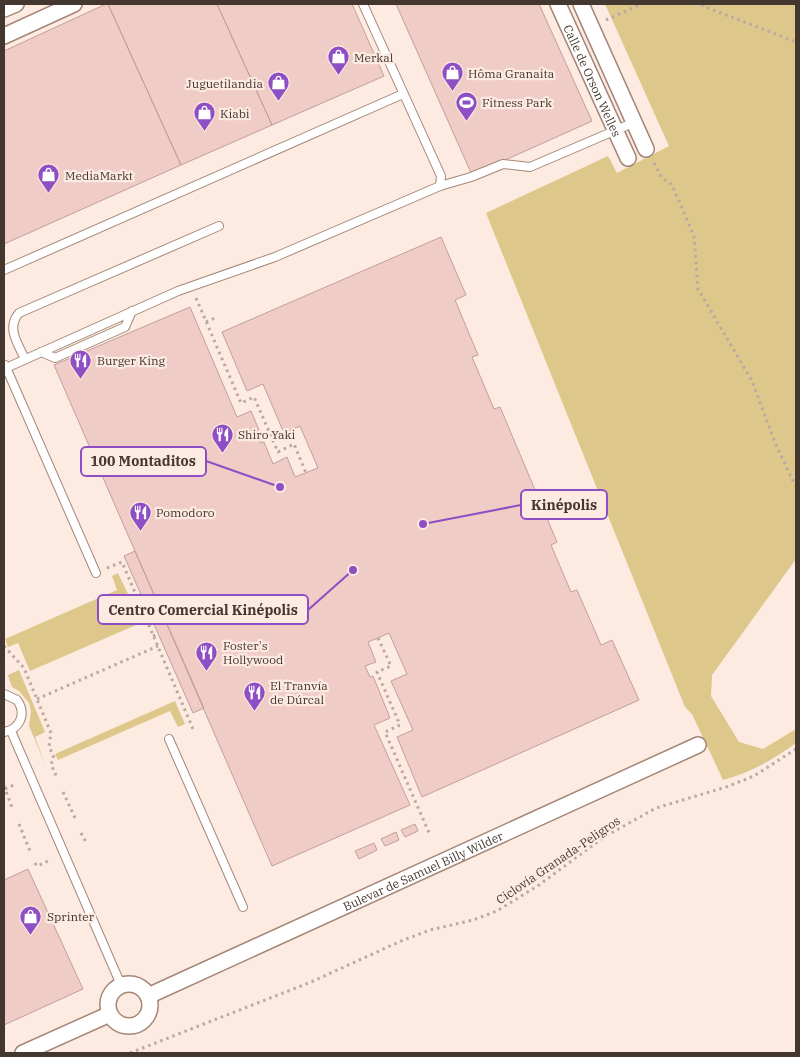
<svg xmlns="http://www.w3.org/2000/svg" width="800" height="1057" viewBox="0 0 800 1057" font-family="'IBM Plex Serif',serif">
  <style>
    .green { fill: #ddc78b }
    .building { fill: #f0ccc6; stroke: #c29f9a }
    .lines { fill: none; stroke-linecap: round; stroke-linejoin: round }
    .service-casing { stroke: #a48778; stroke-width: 10 }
    .minor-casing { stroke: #a48778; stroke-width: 18 }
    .path { stroke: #baa9a0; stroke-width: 3; stroke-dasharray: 2.5 4; stroke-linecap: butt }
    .service { stroke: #fff; stroke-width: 8 }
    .minor { stroke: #fff; stroke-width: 15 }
    .labels { text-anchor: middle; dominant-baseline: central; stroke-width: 4.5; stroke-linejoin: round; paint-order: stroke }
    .poi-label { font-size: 12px; fill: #443730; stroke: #fdeae0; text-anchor: start }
    .street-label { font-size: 12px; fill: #443730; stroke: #fdeae0 }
    .leader { fill: none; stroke: #8e4ec4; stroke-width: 2 }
    .callout-dot { fill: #8e4ec4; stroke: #fdeae0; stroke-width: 2 }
    .callout { fill: #fdeae0; stroke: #8e4ec4; stroke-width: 2 }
    .callout-label { font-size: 14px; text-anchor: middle; font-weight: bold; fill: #443730 }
  </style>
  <rect width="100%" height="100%" fill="#fdeae0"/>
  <path class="green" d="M605,4H794L796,7V559L712,675L711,696L739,742L763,749L796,729V743C774,759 750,773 723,780L692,714L685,707L486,213L608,156L617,173L669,146Z
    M118,573L128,594L123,596L136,625L30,671L18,643L8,647L5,639L117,590L112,576Z
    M4,664L8,675L19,670L45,732L35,737L46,766L29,726L31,711L29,703L19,691L12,687Z
    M175,701L185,724L178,727L170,711L58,760L55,754Z"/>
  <path class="building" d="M106,4H108L181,165L4,244V51Z
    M108,4H217L272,125L181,165Z
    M217,4H352L384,76L272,125Z
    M396,4H539L592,121L472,175Z
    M441,237L466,295L455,300L478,355L472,357L494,409L500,407L557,542L551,545L571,592L577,590L601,645L612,640L639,700L422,797L397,737L413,730L391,681L407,674L389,633L378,638L368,642L376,662L365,666L370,677L373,676L390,718L374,725L410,805L272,866L54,365L190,307L237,417L251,411L259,430L256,431L261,443L264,442L273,464L287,457L295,477L318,468L300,426L284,433L263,384L247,391L222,332Z
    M135,551L204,708L193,713L124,556Z
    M415,824L418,831L405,837L401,830Z
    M396,832L399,840L385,846L381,839Z
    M374,843L377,850L359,859L355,851Z
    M28,869L83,989L4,1025V880Z"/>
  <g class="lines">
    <defs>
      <path id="service" d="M363,4L441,176L440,186
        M4,270L403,94
        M41,352L55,358L125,327L132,311
        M25,359C18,344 6,328 19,313L219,226
        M5,365L96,573
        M6,368L178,291L275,257L440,186L471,177L503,164L530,167L635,122
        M4,694L17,700C27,714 20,729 4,732
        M11,731L121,985
        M169,739L243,907"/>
      <g id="minor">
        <path id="s1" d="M558,4L628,158"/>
        <path d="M581,4L646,149"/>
        <path d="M4,9L16,4"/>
        <path d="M4,36L74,4"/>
        <circle cx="129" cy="1005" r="21"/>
        <path id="s2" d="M148,996L698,745"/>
        <path d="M23,1053L110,1014"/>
      </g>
    </defs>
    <use href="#service" class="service-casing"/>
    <use href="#minor" class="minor-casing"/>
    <path class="path" d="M702,4L703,6L796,42
      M606,20L641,4
      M654,163L662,178L672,185L694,236L698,289L752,381L776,445L796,487
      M196,298L241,403L254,397L278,452L294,444L306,473
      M206,322L215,318
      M107,568L122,562L193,729
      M153,636L158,634
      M378,638L391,666L377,672L400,725L385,732L430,835
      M4,646L24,668L51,733L49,746L54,758L51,764L57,778
      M37,699L158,646
      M4,786L13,810
      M5,789L16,784
      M63,792L76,820
      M19,824L30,851
      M81,833L87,844
      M35,863L37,866L48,861
      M130,1053L311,982L401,941L430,930L473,920L497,911L539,885L604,837L656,808L726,787L754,776L796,749"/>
    <use href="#service" class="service"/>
    <use href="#minor" class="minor"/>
  </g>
  <defs>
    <symbol id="shop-pin" viewBox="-11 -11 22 30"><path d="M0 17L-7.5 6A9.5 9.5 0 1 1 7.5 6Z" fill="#8e4ec4" stroke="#fdeae0"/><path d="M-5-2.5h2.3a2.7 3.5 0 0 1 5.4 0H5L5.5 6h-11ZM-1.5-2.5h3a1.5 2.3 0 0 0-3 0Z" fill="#fff"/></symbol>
    <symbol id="stadium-pin" viewBox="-11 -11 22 30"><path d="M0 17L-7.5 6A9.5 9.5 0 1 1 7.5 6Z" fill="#8e4ec4" stroke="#fdeae0"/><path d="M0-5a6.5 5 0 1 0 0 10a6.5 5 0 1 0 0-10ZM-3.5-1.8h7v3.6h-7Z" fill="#fff"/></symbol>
    <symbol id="restaurant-pin" viewBox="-11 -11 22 30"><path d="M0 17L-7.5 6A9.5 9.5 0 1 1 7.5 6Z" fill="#8e4ec4" stroke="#fdeae0"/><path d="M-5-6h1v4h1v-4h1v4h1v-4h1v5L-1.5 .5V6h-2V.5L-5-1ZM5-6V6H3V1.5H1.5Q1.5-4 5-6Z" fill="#fff"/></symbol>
  </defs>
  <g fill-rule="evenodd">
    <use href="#shop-pin" x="326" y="44" width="25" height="34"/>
    <use href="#shop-pin" x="440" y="60" width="25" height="34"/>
    <use href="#shop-pin" x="266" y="70" width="25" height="34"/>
    <use href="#stadium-pin" x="454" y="90" width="25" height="34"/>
    <use href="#shop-pin" x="192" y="100" width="25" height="34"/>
    <use href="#shop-pin" x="36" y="162" width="25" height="34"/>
    <use href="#restaurant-pin" x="68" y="348" width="25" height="34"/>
    <use href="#restaurant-pin" x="210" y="422" width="25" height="34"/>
    <use href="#restaurant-pin" x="128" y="500" width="25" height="34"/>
    <use href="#restaurant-pin" x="194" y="640" width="25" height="34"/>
    <use href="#restaurant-pin" x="242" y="680" width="25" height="34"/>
    <use href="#shop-pin" x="18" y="904" width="25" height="34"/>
  </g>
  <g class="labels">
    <g class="poi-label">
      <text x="354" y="57">Merkal</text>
      <text x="468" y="73">Hôma Granaita</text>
      <text x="263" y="83" text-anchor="end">Juguetilandia</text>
      <text x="482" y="102">Fitness Park</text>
      <text x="220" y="113">Kiabi</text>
      <text x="65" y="175">MediaMarkt</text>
      <text x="97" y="360">Burger King</text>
      <text x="238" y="434">Shiro Yaki</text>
      <text x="156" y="512">Pomodoro</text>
      <text x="223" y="645">Foster's<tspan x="223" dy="14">Hollywood</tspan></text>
      <text x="270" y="685">El Tranvía<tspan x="270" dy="14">de Dúrcal</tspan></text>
      <text x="47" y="916">Sprinter</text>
    </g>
    <g class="street-label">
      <text stroke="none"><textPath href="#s1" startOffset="84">Calle de Orson Welles</textPath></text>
      <text transform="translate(558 860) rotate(-34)">Ciclovía Granada-Peligros</text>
      <text stroke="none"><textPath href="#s2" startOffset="302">Bulevar de Samuel Billy Wilder</textPath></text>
    </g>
  </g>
  <path class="leader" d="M280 487L206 461M423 524L521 505M353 570L308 610"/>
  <g class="callout-dot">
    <circle cx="280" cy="487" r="5"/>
    <circle cx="423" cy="524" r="5"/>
    <circle cx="353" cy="570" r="5"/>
  </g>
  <g class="callout">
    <rect x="81" y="447" width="125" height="29" rx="5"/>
    <rect x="521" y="490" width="86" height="29" rx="5"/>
    <rect x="98" y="595" width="210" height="29" rx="5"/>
  </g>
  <g class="callout-label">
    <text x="143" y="466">100 Montaditos</text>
    <text x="564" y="510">Kinépolis</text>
    <text x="203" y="615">Centro Comercial Kinépolis</text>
  </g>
  <rect width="800" height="1057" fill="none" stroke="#443730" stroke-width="10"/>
</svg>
